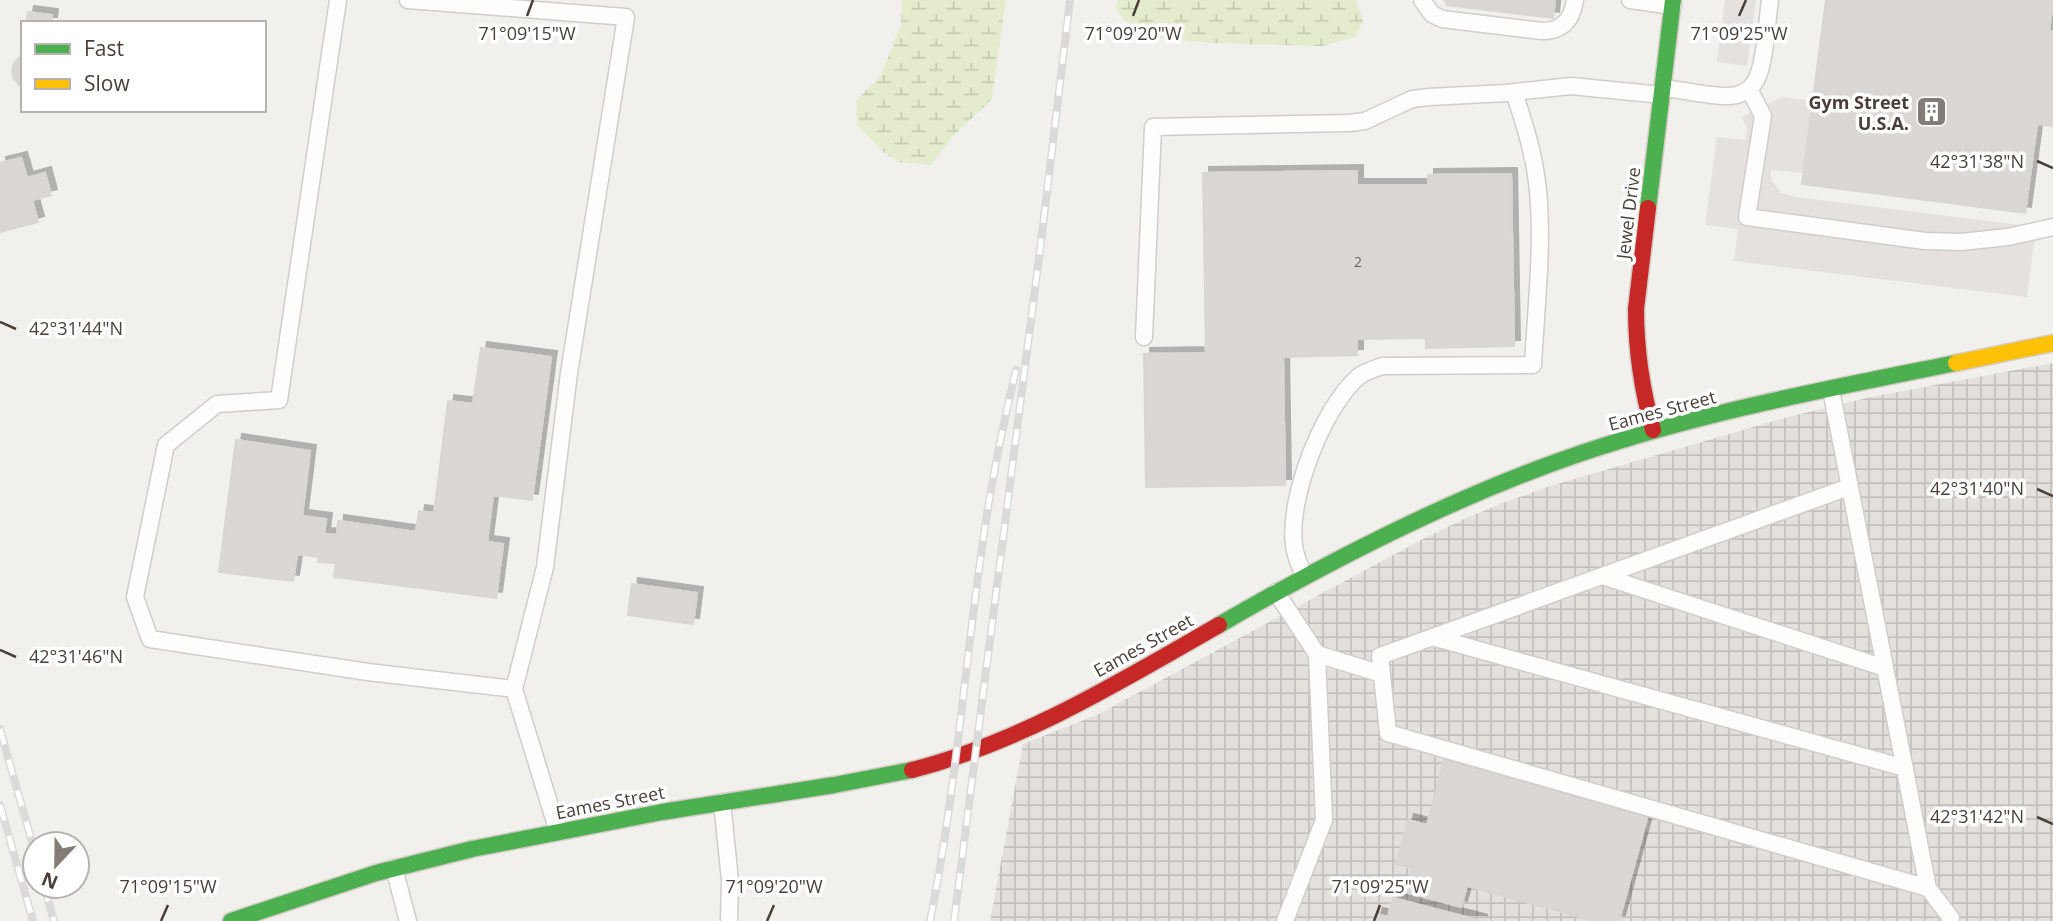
<svg xmlns="http://www.w3.org/2000/svg" width="2053" height="921" viewBox="0 0 2053 921" font-family="'Open Sans',sans-serif">
  <style>
    .industrial { fill: url(#industrial-grid) }
    .wetland { fill: url(#wetland-marsh) }
    .parking { fill: #e4e1de }
    .building { fill: #dad7d4; stroke: #dad6d2; stroke-width: 2; filter: url(#shadow) }
    .lines { fill: none; stroke-linecap: round; stroke-linejoin: round }
    .lane-casing { stroke: #d0cdca; stroke-width: 19 }
    .fast-casing { stroke: #d3cdc5; stroke-width: 19 }
    .slow-casing { stroke: #d3cdc5; stroke-width: 19 }
    .jam-casing { stroke: #d3cdc5; stroke-width: 19 }
    .lane { stroke: #fdfdfc; stroke-width: 16 }
    .fast { stroke: #4caf50; stroke-width: 16 }
    .slow { stroke: #ffc107; stroke-width: 16 }
    .jam { stroke: #c62828; stroke-width: 16 }
    .rail-casing { stroke: #dadad9; stroke-width: 8 }
    .rail { stroke: #fff; stroke-width: 5; stroke-dasharray: 16; stroke-linecap: butt }
    .ticks { fill: none; stroke: #493f38; stroke-width: 2.5 }
    .labels { text-anchor: middle; dominant-baseline: central; stroke-width: 7; stroke-linejoin: round; paint-order: stroke }
    .number-label { font-size: 14px; fill: #6f6660 }
    .poi-label { font-size: 18px; font-weight: bold; fill: #493f38; stroke: #fff; text-anchor: end }
    .street-label { font-size: 18px; fill: #493f38; stroke: #fff }
    .ticks-label { font-size: 18px; text-anchor: middle; fill: #493f38; stroke: #fff; stroke-width: 7; stroke-linejoin: round; paint-order: stroke }
  </style>
  <defs>
    <pattern id="industrial-grid" width="8" height="8" patternUnits="userSpaceOnUse" patternTransform="scale(1.75)"><rect width="8" height="8" fill="#e4e0dc"/><path d="M0 4h8M4 0v8" fill="none" stroke="#c5c1be"/></pattern>
    <pattern id="wetland-marsh" width="20" height="14" patternUnits="userSpaceOnUse" patternTransform="scale(1.75)"><rect width="20" height="14" fill="#e4eccd"/><path d="M1 5h8M5 5V1M11 12h8M15 12V8" fill="none" stroke="#c5cbb1"/></pattern>
    <filter id="shadow"><feDropShadow dx="6" dy="-6" stdDeviation="0" flood-color="#0004"/></filter>
  </defs>
  <rect width="100%" height="100%" fill="#f2f0ed"/>
  <path class="industrial" d="M2053,363V921H990L1023,744L1099,714L1421,540L1464,519L1503,503L1547,487L1788,417L1871,397Z"/>
  <path class="wetland" d="M902,0H1006L992,99L952,137L931,165L899,162L883,152L857,125L856,101L880,77L901,25Z
    M1117,0H1356L1363,20L1356,37L1322,46L1209,43L1161,38L1131,29L1116,9Z"/>
  <path class="parking" d="M1725,0H1756L1747,66L1717,62Z
    M1782,97L1812,101L1803,173L1770,170L1772,181L1782,193L1796,197L2036,227L2027,297L1734,261L1738,229L1705,225L1717,137L1746,140L1747,129L1742,117Z"/>
  <path class="building" d="M1445,0H1555L1553,18L1447,5Z
    M1826,0H2053L2049,31H2053V126L2037,124L2025,213L1802,184Z
    M28,12L52,15L51,23H26Z
    M23,54V89L14,79L12,71L14,63Z
    M21,158L27,178L45,173L51,195L32,200L38,222L0,232V163Z
    M1357,171V185H1428V175L1511,174L1514,346L1426,348V338L1357,339V355L1283,357L1285,485L1146,487L1144,354L1206,353L1203,173Z
    M481,348L551,357L532,500L493,495L487,542L503,544L496,598L334,577L336,563L318,562L319,557L297,554L293,581L219,572L236,440L310,451L302,516L326,519L324,534L337,535L338,521L416,532L419,511L434,513L448,401L473,404Z
    M632,584L697,593L693,624L628,615Z
    M1444,760L1648,815L1619,921H1594L1467,886L1461,907L1405,892L1412,868L1396,864L1408,820L1427,825Z
    M1393,898L1482,921H1375L1377,914L1388,917Z"/>
  <g class="lines">
    <defs>
      <path id="lane" d="M338,0L279,400L217,404L166,445L135,597L150,639L368,672L514,689L558,832
        M408,0L626,17L569,373L545,567L514,689
        M1422,0L1432,14L1442,19L1542,31C1562,31 1572,20 1575,0
        M1630,0L1673,6
        M1663,88C1683,90 1703,95 1723,96C1758,98 1761,71 1765,44C1767,29 1768,15 1770,0
        M1749,89L1763,116L1747,217L1925,241L1961,242L2008,237L2053,227
        M1144,337L1153,127L1349,123L1365,121L1412,99L1429,97L1506,93L1571,86L1662,95
        M1831,390L1928,888L1388,733L1380,656L1849,487
        M1304,576C1300,566 1295,556 1294,545C1288,498 1322,409 1358,377C1364,372 1374,369 1382,366L1533,365C1536,306 1545,233 1536,175C1532,147 1523,120 1514,92
        M1602,576L1885,668
        M1276,592L1317,654L1382,674
        M1432,637L1905,768
        M722,802L730,880L729,921
        M394,868L408,921
        M1928,888L1951,918L1950,921
        M1285,921L1324,820L1317,654"/>
      <path id="fast" d="M1648,208L1673,0
        M1219,625C1326,563 1441,503 1559,461C1687,415 1822,390 1956,363
        M231,921L376,873L472,849L662,812L834,785L912,770"/>
      <path id="slow" d="M1956,363L2053,343"/>
      <path id="jam" d="M1648,208L1636,309C1636,351 1642,390 1653,430
        M912,770C1022,742 1121,681 1219,625"/>
    </defs>
    <use href="#lane" class="lane-casing"/>
    <use href="#fast" class="fast-casing"/>
    <use href="#slow" class="slow-casing"/>
    <use href="#jam" class="jam-casing"/>
    <use href="#lane" class="lane"/>
    <use href="#fast" class="fast"/>
    <use href="#slow" class="slow"/>
    <use href="#jam" class="jam"/>
    <defs>
      <path id="rail" d="M0,729L35,853
        M0,805L33,921
        M44,886L54,921
        M930,921C955,798 964,672 982,548C990,488 1002,429 1016,370
        M954,921L1040,250L1070,0"/>
    </defs>
    <use href="#rail" class="rail-casing"/>
    <use href="#rail" class="rail"/>
  </g>
  <path class="ticks" d="M527,16L533,0M1133,16L1139,0M1739,16L1746,0M2037,161L2053,168M0,322L16,329M2037,489L2053,496M0,650L16,657M2037,817L2053,824M161,921L168,905M767,921L774,905M1374,921L1380,905"/>
  <defs>
    <symbol id="building-square" viewBox="-11 -11 22 22"><rect x="-9" y="-9" width="18" height="18" rx="4" fill="#847d77" stroke="#fff"/><path d="M-4-6H4V6H1V3H-1V6H-4ZM-2.5-4.3h1.7v1.8h-1.7ZM.8-4.3h1.7v1.8H.8ZM-2.5-1h1.7V.8h-1.7ZM.8-1h1.7V.8H.8Z" fill="#fff"/></symbol>
  </defs>
  <g fill-rule="evenodd">
    <use href="#building-square" x="1914" y="94" width="35" height="35"/>
  </g>
  <g class="labels">
    <g class="number-label">
      <text x="1358" y="261">2</text>
    </g>
    <g class="poi-label">
      <text x="1909" y="102">Gym Street<tspan x="1909" dy="21">U.S.A.</tspan></text>
    </g>
    <g class="street-label">
      <text transform="translate(1628 213) rotate(-83)">Jewel Drive</text>
      <text transform="translate(1662 410) rotate(-15)">Eames Street</text>
      <text transform="translate(1143 645) rotate(-29)">Eames Street</text>
      <text transform="translate(610 802) rotate(-11)">Eames Street</text>
    </g>
  </g>
  <g class="ticks-label">
    <text x="527" y="40">71°09'15"W</text>
    <text x="1133" y="40">71°09'20"W</text>
    <text x="1739" y="40">71°09'25"W</text>
    <text x="1977" y="168">42°31'38"N</text>
    <text x="76" y="335">42°31'44"N</text>
    <text x="1977" y="495">42°31'40"N</text>
    <text x="76" y="663">42°31'46"N</text>
    <text x="1977" y="823">42°31'42"N</text>
    <text x="168" y="893">71°09'15"W</text>
    <text x="774" y="893">71°09'20"W</text>
    <text x="1380" y="893">71°09'25"W</text>
  </g>
  <rect x="21" y="21" width="245" height="91" fill="#ffffff" stroke="#b6b2af" stroke-width="2"/>
  <rect x="35" y="44" width="35" height="10" fill="#4caf50" stroke="#b6b2af" stroke-width="2"/>
  <text x="84" y="56" font-size="21" fill="#493f38">Fast</text>
  <rect x="35" y="79" width="35" height="10" fill="#ffc107" stroke="#b6b2af" stroke-width="2"/>
  <text x="84" y="91" font-size="21" fill="#493f38">Slow</text>
  <g transform="translate(56 865) rotate(202)"><circle r="33" fill="#ffffff" stroke="#b6b2af" stroke-width="2"/>
  <path d="M0-5L12 26L0 18L-12 26Z" fill="#847d77"/>
  <text y="-10" font-size="19" font-weight="bold" text-anchor="middle" fill="#493f38">N</text>
  </g>
</svg>
